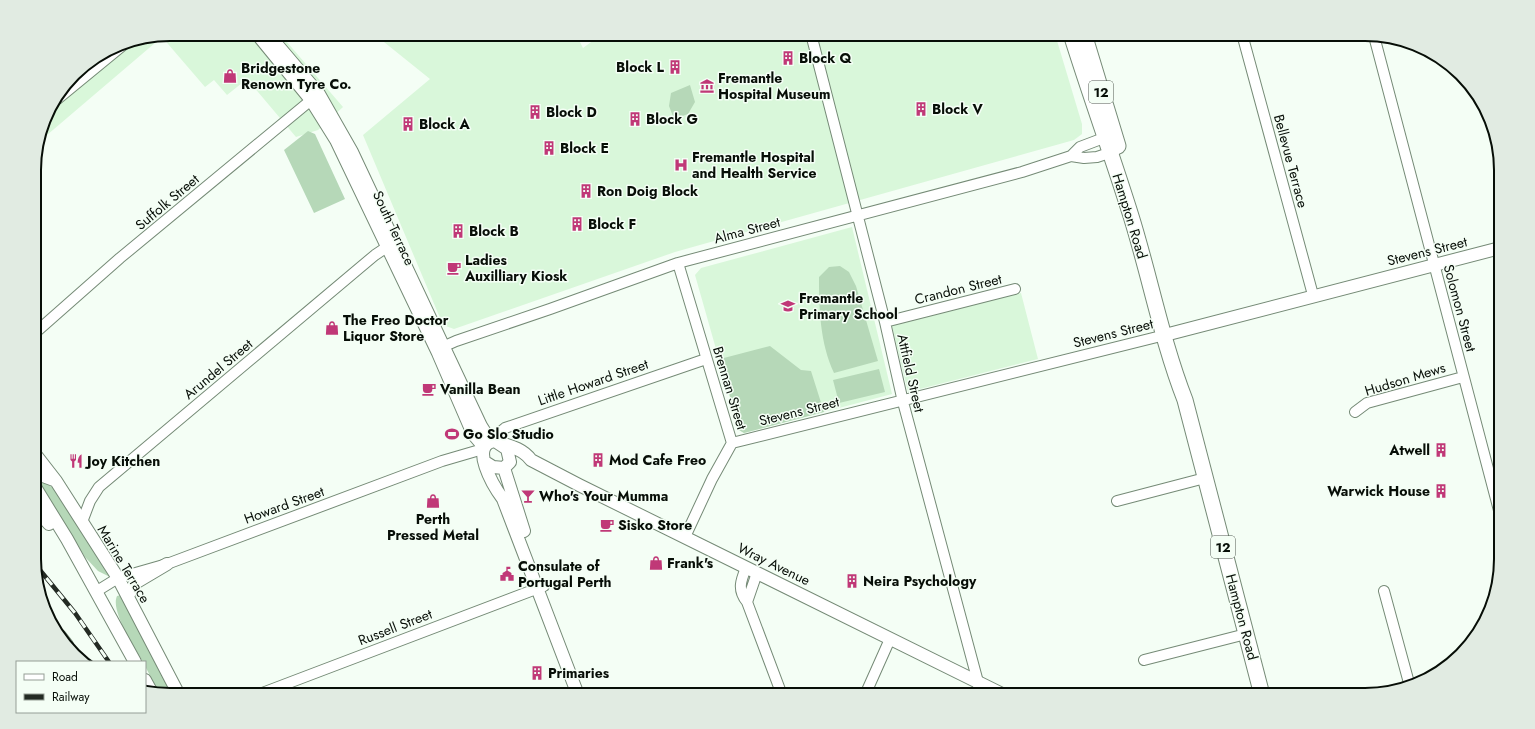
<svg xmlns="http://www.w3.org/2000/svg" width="1535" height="729" viewBox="0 0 1535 729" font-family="Jost,sans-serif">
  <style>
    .built { fill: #d9f7da }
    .green { fill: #b6d8b8 }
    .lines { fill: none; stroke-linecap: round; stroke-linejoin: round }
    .minor-casing { stroke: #758a76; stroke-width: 12 }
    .tertiary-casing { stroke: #758a76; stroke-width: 14 }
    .primary-casing { stroke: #758a76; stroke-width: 17 }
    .minor { stroke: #fff; stroke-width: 10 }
    .tertiary { stroke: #fff; stroke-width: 12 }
    .primary { stroke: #fff; stroke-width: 15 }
    .rail-casing { stroke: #232a23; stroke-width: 4.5 }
    .rail { stroke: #f4fef5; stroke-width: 3; stroke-dasharray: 9; stroke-linecap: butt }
    .labels { text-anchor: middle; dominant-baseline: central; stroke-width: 3; stroke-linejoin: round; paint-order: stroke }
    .shield { fill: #f4fef5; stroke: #4e564e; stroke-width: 1 }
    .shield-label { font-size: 13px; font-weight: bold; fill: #070e07 }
    .poi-label { font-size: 14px; font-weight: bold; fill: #070e07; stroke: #f4fef5; text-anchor: start }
    .street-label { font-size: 14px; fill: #070e07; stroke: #f4fef5 }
    .rim { fill: none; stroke: #070e07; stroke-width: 2 }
  </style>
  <rect width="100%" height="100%" fill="#f4fef5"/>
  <path class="built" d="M170,34H280L343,107L318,130L296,137L247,79L227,95L214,80L205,87L162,37L40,141L48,110L80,68L118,44Z
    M374,34H576L583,48L602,34H1055L1082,124V134L1074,140L675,252L454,329L443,325L363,135L430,79Z
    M852,227L892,394L744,433L739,430L695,275L701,268Z
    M1021,293L1038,359L908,392L892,326Z"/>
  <path class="green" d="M690,85L695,102L688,114L674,119L669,106L671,93Z
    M308,131L315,134L345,199L314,213L284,150Z
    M840,266L849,272L856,286L878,361L834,373C820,343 819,309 819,277L829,267Z
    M770,346L801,370L811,371L824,412L744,433L739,430L720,359Z
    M879,369L885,392L839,403L833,380Z
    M38,480L45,482L53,488L110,577L98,571L85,557Z
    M121,595L175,695L159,693L145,666V662H143C135,648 110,611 117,596Z"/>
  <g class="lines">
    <defs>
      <path id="minor" d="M811,34L885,322L903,402L978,682L979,695
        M1242,34L1313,295
        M1374,36L1501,518
        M1071,156L1080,147L1109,136
        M678,263L732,443L712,479L685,537
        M885,322L1015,289
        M35,333L120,258L316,96
        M438,349L456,341L550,309L678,263L1022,172L1071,156L1084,158L1097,157L1115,151
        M1355,412L1367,403L1463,377
        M495,441L499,433L505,428L706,359
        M732,443L1165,335
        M1117,501L1205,478
        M82,522L90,501L99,487L375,255L387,247
        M746,568C741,580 737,590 747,602L782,695
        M97,591L118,578L167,564L442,461L483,449
        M1384,591L1409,683
        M747,602L757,573
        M1144,660L1246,634
        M257,695L544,586
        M865,695L890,639"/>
      <path id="tertiary" d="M257,34L311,100L336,140L438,353L473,434L484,447
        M268,34L319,94L352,152L481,426L491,442
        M57,98L124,43
        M1165,335L1500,248
        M500,443C512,446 524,450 531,460L579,485L1004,695
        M35,454L56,481L118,578L179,695
        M485,462L493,467L504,468L510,462L507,449L495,441C468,444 494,487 503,499L578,695
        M504,468L524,531
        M35,473L54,480
        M35,487L67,539L135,662
        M35,508L49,524
        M128,596L135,583L167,564
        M60,636L67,645
        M145,680L151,691"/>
      <path id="primary" d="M1071,34C1090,95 1112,155 1131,216C1150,277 1162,341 1185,400L1262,695
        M1084,34L1118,146"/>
    </defs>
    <use href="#minor" class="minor-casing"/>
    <use href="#tertiary" class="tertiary-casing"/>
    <use href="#primary" class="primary-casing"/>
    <use href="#minor" class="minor"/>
    <use href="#tertiary" class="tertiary"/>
    <use href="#primary" class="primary"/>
    <defs>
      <path id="rail" d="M35,564L75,613L109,662"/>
    </defs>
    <use href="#rail" class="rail-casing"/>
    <use href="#rail" class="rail"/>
  </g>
  <defs>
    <symbol id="building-bare" viewBox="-9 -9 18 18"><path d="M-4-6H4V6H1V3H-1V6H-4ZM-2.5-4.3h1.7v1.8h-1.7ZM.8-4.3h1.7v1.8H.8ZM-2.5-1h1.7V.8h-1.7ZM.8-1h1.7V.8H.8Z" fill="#c03877" stroke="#f4fef5" stroke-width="2.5" paint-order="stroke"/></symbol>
    <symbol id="shop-bare" viewBox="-9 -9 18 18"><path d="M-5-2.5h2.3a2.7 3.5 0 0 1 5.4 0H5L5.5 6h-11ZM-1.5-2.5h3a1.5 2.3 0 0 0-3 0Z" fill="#c03877" stroke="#f4fef5" stroke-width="2.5" paint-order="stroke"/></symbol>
    <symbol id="museum-bare" viewBox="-9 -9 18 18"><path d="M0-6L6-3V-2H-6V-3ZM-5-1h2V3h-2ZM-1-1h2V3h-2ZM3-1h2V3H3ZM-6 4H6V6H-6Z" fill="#c03877" stroke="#f4fef5" stroke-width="2.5" paint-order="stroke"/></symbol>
    <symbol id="hospital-bare" viewBox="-9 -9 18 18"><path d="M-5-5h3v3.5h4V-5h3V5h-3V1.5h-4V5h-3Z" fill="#c03877" stroke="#f4fef5" stroke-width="2.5" paint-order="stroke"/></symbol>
    <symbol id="cafe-bare" viewBox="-9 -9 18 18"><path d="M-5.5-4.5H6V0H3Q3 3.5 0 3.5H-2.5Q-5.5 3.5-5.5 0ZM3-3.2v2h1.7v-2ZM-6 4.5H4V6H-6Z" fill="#c03877" stroke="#f4fef5" stroke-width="2.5" paint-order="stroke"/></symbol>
    <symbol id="school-bare" viewBox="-9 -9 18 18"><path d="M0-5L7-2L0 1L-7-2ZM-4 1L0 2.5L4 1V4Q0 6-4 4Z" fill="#c03877" stroke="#f4fef5" stroke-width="2.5" paint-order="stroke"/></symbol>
    <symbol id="stadium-bare" viewBox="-9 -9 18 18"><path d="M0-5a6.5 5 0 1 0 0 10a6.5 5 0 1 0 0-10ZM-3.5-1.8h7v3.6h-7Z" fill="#c03877" stroke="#f4fef5" stroke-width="2.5" paint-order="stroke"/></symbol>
    <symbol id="restaurant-bare" viewBox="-9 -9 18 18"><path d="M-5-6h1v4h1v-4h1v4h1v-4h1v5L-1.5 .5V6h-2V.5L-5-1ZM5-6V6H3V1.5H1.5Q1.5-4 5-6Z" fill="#c03877" stroke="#f4fef5" stroke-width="2.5" paint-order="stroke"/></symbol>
    <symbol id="bar-bare" viewBox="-9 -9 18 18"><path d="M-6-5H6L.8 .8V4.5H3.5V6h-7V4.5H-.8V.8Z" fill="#c03877" stroke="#f4fef5" stroke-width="2.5" paint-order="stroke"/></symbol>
    <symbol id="civic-bare" viewBox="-9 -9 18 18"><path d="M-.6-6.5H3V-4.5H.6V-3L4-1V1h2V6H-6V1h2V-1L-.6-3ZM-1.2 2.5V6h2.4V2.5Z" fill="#c03877" stroke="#f4fef5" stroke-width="2.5" paint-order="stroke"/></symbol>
  </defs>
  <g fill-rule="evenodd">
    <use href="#building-bare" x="778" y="48" width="20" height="20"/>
    <use href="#building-bare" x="665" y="57" width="20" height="20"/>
    <use href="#shop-bare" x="220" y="66" width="20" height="20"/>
    <use href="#museum-bare" x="697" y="76" width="20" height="20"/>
    <use href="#building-bare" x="911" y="99" width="20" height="20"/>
    <use href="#building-bare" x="525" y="102" width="20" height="20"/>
    <use href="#building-bare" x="625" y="109" width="20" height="20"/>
    <use href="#building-bare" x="398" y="114" width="20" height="20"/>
    <use href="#building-bare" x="539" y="138" width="20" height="20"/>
    <use href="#hospital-bare" x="671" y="155" width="20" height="20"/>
    <use href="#building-bare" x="576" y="181" width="20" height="20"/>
    <use href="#building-bare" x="567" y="214" width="20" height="20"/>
    <use href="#building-bare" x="448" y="221" width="20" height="20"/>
    <use href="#cafe-bare" x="444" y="258" width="20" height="20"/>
    <use href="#school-bare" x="778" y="296" width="20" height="20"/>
    <use href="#shop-bare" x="322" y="318" width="20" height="20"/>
    <use href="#cafe-bare" x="419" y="379" width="20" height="20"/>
    <use href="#stadium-bare" x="442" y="424" width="20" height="20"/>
    <use href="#building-bare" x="1431" y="440" width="20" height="20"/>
    <use href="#building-bare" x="588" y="450" width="20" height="20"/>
    <use href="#restaurant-bare" x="66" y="451" width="20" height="20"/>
    <use href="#building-bare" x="1431" y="481" width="20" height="20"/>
    <use href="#bar-bare" x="518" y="486" width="20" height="20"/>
    <use href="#shop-bare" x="423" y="491" width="20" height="20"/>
    <use href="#cafe-bare" x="597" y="515" width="20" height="20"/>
    <use href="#shop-bare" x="646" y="553" width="20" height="20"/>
    <use href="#civic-bare" x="497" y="564" width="20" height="20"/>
    <use href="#building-bare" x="842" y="571" width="20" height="20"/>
    <use href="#building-bare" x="527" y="663" width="20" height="20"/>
  </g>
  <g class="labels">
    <g class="shield">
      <rect x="1089" y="81" width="24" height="22" rx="3"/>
      <rect x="1211" y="536" width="24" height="22" rx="3"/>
    </g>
    <g class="shield-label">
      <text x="1101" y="92">12</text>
      <text x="1223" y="547">12</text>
    </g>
    <g class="poi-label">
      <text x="799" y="58">Block Q</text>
      <text x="664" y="67" text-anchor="end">Block L</text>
      <text x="241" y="68">Bridgestone<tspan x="241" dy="16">Renown Tyre Co.</tspan></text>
      <text x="718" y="78">Fremantle<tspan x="718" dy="16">Hospital Museum</tspan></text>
      <text x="932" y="109">Block V</text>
      <text x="546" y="112">Block D</text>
      <text x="646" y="119">Block G</text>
      <text x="419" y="124">Block A</text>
      <text x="560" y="148">Block E</text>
      <text x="692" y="157">Fremantle Hospital<tspan x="692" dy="16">and Health Service</tspan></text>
      <text x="597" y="191">Ron Doig Block</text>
      <text x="588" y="224">Block F</text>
      <text x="469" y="231">Block B</text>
      <text x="465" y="260">Ladies<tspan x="465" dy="16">Auxilliary Kiosk</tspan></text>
      <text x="799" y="298">Fremantle<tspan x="799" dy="16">Primary School</tspan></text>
      <text x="343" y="320">The Freo Doctor<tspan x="343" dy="16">Liquor Store</tspan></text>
      <text x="440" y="389">Vanilla Bean</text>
      <text x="463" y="434">Go Slo Studio</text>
      <text x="1430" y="450" text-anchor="end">Atwell</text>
      <text x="609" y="460">Mod Cafe Freo</text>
      <text x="87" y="461">Joy Kitchen</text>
      <text x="1430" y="491" text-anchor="end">Warwick House</text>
      <text x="539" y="496">Who's Your Mumma</text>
      <text x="433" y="519" text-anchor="middle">Perth<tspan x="433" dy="16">Pressed Metal</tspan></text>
      <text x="618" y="525">Sisko Store</text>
      <text x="667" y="563">Frank's</text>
      <text x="518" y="566">Consulate of<tspan x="518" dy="16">Portugal Perth</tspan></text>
      <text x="863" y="581">Neira Psychology</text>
      <text x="548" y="673">Primaries</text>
    </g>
    <g class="street-label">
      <text transform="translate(1291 161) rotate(75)">Bellevue Terrace</text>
      <text transform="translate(167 202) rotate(-40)">Suffolk Street</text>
      <text transform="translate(1130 216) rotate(73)">Hampton Road</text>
      <text transform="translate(394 228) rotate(65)">South Terrace</text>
      <text transform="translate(747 230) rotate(-15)">Alma Street</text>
      <text transform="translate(1427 251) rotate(-14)">Stevens Street</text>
      <text transform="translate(958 289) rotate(-14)">Crandon Street</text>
      <text transform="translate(1460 308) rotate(75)">Solomon Street</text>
      <text transform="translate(1113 333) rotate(-14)">Stevens Street</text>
      <text transform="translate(218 369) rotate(-40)">Arundel Street</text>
      <text transform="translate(911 373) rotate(77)">Attfield Street</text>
      <text transform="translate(1405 379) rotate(-17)">Hudson Mews</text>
      <text transform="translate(593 382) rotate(-19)">Little Howard Street</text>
      <text transform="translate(730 388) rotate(73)">Brennan Street</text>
      <text transform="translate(799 411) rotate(-14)">Stevens Street</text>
      <text transform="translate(284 505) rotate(-20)">Howard Street</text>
      <text transform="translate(124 564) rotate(59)">Marine Terrace</text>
      <text transform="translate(774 564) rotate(26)">Wray Avenue</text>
      <text transform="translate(1242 617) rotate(75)">Hampton Road</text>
      <text transform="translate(395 627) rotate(-21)">Russell Street</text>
    </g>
  </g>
  <path d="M0 0H1535V729H0ZM170 41H1365A129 129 0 0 1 1494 170V559A129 129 0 0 1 1365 688H170A129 129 0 0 1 41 559V170A129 129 0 0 1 170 41Z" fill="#e1ebe2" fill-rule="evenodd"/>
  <path class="rim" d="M170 41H1365A129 129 0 0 1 1494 170V559A129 129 0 0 1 1365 688H170A129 129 0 0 1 41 559V170A129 129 0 0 1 170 41Z"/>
  <rect x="16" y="661" width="130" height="52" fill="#f4fef5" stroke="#959e96"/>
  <rect x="24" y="674" width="20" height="6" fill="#ffffff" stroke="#959e96"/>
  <text x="52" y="681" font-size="12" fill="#070e07">Road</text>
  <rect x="24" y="694" width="20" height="6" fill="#232a23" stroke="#959e96"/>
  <text x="52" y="701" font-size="12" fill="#070e07">Railway</text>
</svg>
